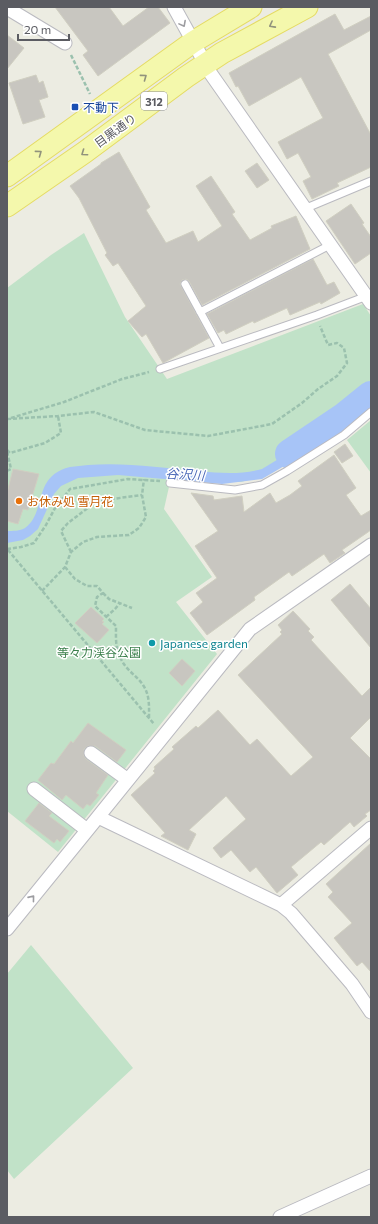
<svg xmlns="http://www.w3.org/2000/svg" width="378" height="1224" viewBox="0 0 378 1224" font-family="Commissioner,'Noto Sans JP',sans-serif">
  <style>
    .green { fill: #c1e2c8 }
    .water { fill: #a7c4f7 }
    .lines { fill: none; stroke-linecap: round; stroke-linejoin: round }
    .river { stroke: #a7c4f7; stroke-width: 30 }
    .building { fill: #c8c6c0; stroke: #d0cfc1 }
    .lane-casing { stroke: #babac0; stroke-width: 9 }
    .street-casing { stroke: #babac0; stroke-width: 15 }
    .primary-casing { stroke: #e5db63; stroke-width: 23 }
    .path { stroke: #9bc1ae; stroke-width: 2.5; stroke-dasharray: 4 2; stroke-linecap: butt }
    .lane { stroke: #fff; stroke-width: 7 }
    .street { stroke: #fff; stroke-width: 13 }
    .primary { stroke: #f4f8ac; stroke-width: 21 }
    .oneway { stroke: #9d9da1 }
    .oneway2 { stroke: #91937c }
    .transit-dot { fill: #1a4fb4; stroke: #fff; stroke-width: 1.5 }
    .food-dot { fill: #e8710a; stroke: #fff; stroke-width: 1.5 }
    .culture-dot { fill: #0f9aa8; stroke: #fff; stroke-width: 1.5 }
    .labels { text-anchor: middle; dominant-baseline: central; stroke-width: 3; stroke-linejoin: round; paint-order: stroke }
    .shield { fill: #fff; stroke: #8c8d91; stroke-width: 1 }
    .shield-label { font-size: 11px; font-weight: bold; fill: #5b5c62 }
    .transit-label { font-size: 12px; fill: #164399; stroke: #fff; text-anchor: start }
    .street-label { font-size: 12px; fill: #5b5c62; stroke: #fff }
    .food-label { font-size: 12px; fill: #c56008; stroke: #fff; text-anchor: start }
    .culture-label { font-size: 12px; fill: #0d838f; stroke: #fff; text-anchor: start }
    .park-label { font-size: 12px; fill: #3c804d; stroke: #fff }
    .water-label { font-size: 13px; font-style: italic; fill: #4c6ab8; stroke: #fff }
  </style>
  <rect width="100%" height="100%" fill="#ecece2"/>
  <path class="green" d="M84,233L125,317L167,379L363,304L371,316V406L327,436L263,476L241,482L171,478L164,509L212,577L176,602L217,654L58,852L7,811V288L51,255Z
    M371,420V473L347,440Z
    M31,945L133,1068L14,1179L7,1170V974Z"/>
  <path class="water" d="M371,395V406L342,430L291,462L262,479L222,484L118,475L78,478L61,486L54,494L38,529L30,536L23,540L7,543V531C13,531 20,531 25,528C47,512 32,476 70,467C76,466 82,466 88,465C125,462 162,468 198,471C220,473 240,475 262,469L341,421Z"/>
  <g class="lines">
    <path class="river" d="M290,454L345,417L371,396"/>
  </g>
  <path class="building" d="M55,7H109L123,26L149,7H158L170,23L98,76L83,55L88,51Z
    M335,14L344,30L371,16V30L328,54L371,135V167L337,183L339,186L312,199L303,181L311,177L298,153L287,159L278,142L323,118L301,77L249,106L238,86L236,87L229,73Z
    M7,35L24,48L7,69Z
    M36,75L39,83L43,81L48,97L39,100L45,117L23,124L9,83Z
    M119,152L150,207L146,210L166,243L193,231L198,242L222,226L196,186L211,176L235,212L232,214L250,240L272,228L271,226L296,216L310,249L202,305L189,281L186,279L182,280L180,284L181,286L209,338L163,363L146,334L142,337L128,321L146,306L118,263L113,266L105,255L107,253L79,198L70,186L101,164V163Z
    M257,163L269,180L257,188L245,171Z
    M351,204L364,223L362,224L371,237V253L355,264L326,221Z
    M313,259L327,285L334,282L340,293L321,304L320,302L290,315L287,308L254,323L253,321L226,334L224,330L218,333L207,314Z
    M345,444L353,456L342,463L334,452Z
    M334,455L356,488L346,495L361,516L371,510V530L342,550L345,553L330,563L324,554L292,576L289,572L254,597L255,600L207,635L190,613L203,602L196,593L217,578L195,546L218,531L191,493L213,496L214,500L242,496L244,512L270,493L276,503L290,495L302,486L298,481Z
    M13,469L39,474L28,510L23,509L18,524L7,521V493Z
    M350,584L371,609V648L331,600Z
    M91,607L104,619L102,621L104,622L102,624L109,630L97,643L75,623Z
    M293,611L310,629L308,631L314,637L311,640L362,696L371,687V717L350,738L371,759V810L365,814L367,816L354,827L350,822L324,845L321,842L291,867L298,875L277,893L256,867L250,872L231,850L221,858L213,848L246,819L226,796L189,830L196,834L188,850L161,836L165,833L131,795L155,773L153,771L155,769L154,767L174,749L172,747L196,726L198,728L218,710L250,745L257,739L291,776L313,757L238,675L282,634L280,632L282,630L278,625Z
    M182,659L195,671L182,686L169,673Z
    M88,723L126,750L117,762L95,746H88L84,749V756L86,759L108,775L96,793L99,795L90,806L87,804L83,809L66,795L62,800L38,780L51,763L54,764L71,741L73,743Z
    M39,803L52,813L49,816L69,831L60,842L57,839L54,843L25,821Z
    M371,843V972L362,962L357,966L334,938L352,923L328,897L333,892L326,884Z"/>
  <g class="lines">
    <defs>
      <path id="lane" d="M304,209L371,181
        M185,284L220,348
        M200,312L330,245
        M160,369L317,315L367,296
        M170,483L235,490L262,485L287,471L344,435L371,412"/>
      <path id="street" d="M174,7L211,74L371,303
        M7,8L65,43
        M371,545L250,629L98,817L281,905L291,913L352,984L371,1012
        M91,753L128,780
        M34,789L87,830
        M281,905L371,828
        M7,929L98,817
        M280,1217L371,1176"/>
      <path id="primary" d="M7,176L193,42L251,7
        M7,206L85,152L186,77L222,53L307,7"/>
    </defs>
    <use href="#lane" class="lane-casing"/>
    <use href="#street" class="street-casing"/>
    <use href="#primary" class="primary-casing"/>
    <path class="path" d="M71,55L90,94
      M11,418L64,402L122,379L149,372
      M7,419L58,416L94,412L145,430L208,436L272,424L302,403L318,389L337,376L347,363L344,348L337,343L328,345L320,326
      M7,450L10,453L45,443L61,433L58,416
      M7,471L11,469L7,451
      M7,549L21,547L34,543L46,525L55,508L70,489L128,479L160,481
      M8,550L154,724
      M71,552L61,531L68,523L97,501L142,495
      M65,567L75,579L87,586H97L103,593L97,597L95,606L116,626C116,637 115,649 121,659C126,670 137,676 143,685C150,695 149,707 149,718
      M42,591L65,567L71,552L83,542L97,537L129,535L139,528L146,517L142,495L144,479
      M103,593L109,599L132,608
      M106,617L115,609L119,604"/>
    <use href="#lane" class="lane"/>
    <use href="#street" class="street"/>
    <use href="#primary" class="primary"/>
  </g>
  <defs><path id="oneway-chevron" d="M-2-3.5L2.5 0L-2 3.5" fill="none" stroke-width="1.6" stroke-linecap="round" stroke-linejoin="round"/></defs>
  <g class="oneway">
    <use href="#oneway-chevron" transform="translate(183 24) rotate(62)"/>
    <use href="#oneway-chevron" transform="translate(32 898) rotate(-51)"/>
  </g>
  <g class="oneway2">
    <use href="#oneway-chevron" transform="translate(272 25) rotate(152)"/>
    <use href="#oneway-chevron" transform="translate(144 77) rotate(-36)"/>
    <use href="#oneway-chevron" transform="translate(39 153) rotate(-36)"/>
    <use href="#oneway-chevron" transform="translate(84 153) rotate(145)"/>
  </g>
  <rect class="transit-dot" x="71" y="103" width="8" height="8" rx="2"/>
  <circle class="food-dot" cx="19" cy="501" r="4"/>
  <circle class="culture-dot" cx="152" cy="643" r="4"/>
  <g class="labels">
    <rect class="shield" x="141" y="92" width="26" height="18" rx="3"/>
    <g class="shield-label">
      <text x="154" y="101">312</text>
    </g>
    <g class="transit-label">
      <text x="83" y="107">不動下</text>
    </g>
    <g class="street-label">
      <text transform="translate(115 130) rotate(-36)">目黒通り</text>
    </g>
    <g class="food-label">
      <text x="27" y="501">お休み処 雪月花</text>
    </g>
    <g class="culture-label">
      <text x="160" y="643">Japanese garden</text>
    </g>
    <g class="park-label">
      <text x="99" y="652">等々力渓谷公園</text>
    </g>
    <g class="water-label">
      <text transform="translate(185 474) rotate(4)">谷沢川</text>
    </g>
  </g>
  <rect width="378" height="1224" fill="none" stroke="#5b5c62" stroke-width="16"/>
  <path d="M18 34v6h51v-6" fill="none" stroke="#5b5c62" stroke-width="2"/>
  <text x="24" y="34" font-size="12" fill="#5b5c62" stroke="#ffffff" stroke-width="3" paint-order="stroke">20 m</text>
</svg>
